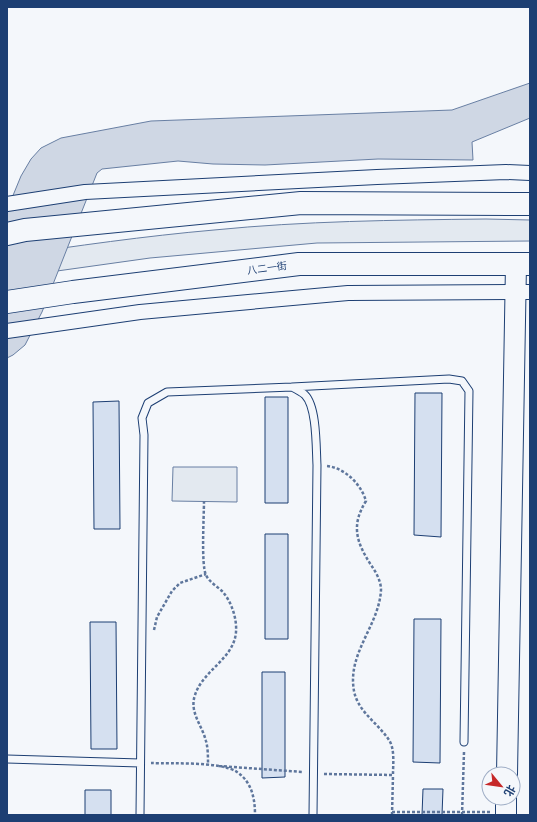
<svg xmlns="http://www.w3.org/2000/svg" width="537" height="822" viewBox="0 0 537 822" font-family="'PT Sans Narrow','Noto Sans SC',sans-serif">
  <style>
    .green { fill: #e3e9f0; stroke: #687fa3 }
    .water { fill: #cfd7e4; stroke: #687fa3 }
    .building { fill: #d5e0f0; stroke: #1d3f73 }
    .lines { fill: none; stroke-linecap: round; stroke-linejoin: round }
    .lane-casing { stroke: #1d3f73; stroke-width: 9 }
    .street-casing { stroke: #1d3f73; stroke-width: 16 }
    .secondary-casing { stroke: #1d3f73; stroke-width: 22 }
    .primary-casing { stroke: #1d3f73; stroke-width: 24 }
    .path { stroke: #5e769c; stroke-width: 2.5; stroke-dasharray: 3 2; stroke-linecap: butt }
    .lane { stroke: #f4f7fb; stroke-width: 7 }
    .street { stroke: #f4f7fb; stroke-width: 14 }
    .secondary { stroke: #f4f7fb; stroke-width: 20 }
    .primary { stroke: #f4f7fb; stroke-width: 22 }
    .labels { text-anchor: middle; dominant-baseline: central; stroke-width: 3; stroke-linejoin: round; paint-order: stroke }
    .street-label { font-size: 10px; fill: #1d3f73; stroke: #f4f7fb }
  </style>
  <rect width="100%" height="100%" fill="#f4f7fb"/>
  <path class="green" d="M486,219L530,220V241L317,243L150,258L7,278V256C76,246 145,236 214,230C304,221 395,220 486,219Z
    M173,467H237V502L172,501Z"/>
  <path class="water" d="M530,83V118L472,142L473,160L378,159L265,165L213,164L178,161L102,169L97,173L42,312L25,345L13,355L7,358V210L21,176L31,159L41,148L61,138L151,121L452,110Z"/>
  <path class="building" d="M415,393H442L441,537L414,535Z
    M265,397H288V503H265Z
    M119,401L120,529H94L93,402Z
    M265,534H288V639H265Z
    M414,619H441L440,763L413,762Z
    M90,622H116L117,749H91Z
    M262,672H285V777L262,778Z
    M423,789H443L442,815H422Z
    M85,790H111V815H85Z"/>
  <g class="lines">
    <defs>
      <path id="lane" d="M292,387L449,379L462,381L469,391L464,742
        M7,759L140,763
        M140,815L144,435L142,418L148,403L167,392L292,387C296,389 302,392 305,395C317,407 316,448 317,465L313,815"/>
      <path id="street" d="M7,204L85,192L377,177L506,172L530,173
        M7,331L140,312L348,293L530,292"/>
      <path id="secondary" d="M507,774L516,264
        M506,815V798"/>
      <path id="primary" d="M7,234L25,230L301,203L530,204
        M7,302L73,292L299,264H530"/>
    </defs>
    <use href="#lane" class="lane-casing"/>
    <use href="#street" class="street-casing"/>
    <use href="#secondary" class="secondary-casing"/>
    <use href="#primary" class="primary-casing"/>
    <path class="path" d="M204,501C204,516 201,565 206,575C209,582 218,587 223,592C232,603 237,619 236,632C234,659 203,670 195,695C189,712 202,725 206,741C208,748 208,757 208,765
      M154,630L157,617L172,591L180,583L206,574
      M151,763C173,764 220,761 237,772C252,782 255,799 255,815
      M219,766L303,772
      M324,774L393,775C393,764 395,749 389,740C378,723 358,712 354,691C347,653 379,626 381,590C381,581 376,572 371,565C356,542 351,525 366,501C361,484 345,468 327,466
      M392,812H490
      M392,815L393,775
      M462,815L464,752"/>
    <use href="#lane" class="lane"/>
    <use href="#street" class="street"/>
    <use href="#secondary" class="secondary"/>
    <use href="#primary" class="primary"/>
  </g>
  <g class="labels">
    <g class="street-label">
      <text transform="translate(267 268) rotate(-7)">八二一街</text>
    </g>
  </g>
  <rect width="537" height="822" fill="none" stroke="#1d3f73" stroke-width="16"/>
  <g transform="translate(501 786) rotate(119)"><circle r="19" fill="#f4f7fb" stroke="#9eadc5"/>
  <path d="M0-3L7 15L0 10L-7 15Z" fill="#c62828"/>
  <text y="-6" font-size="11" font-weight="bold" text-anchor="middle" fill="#1d3f73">北</text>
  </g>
</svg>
